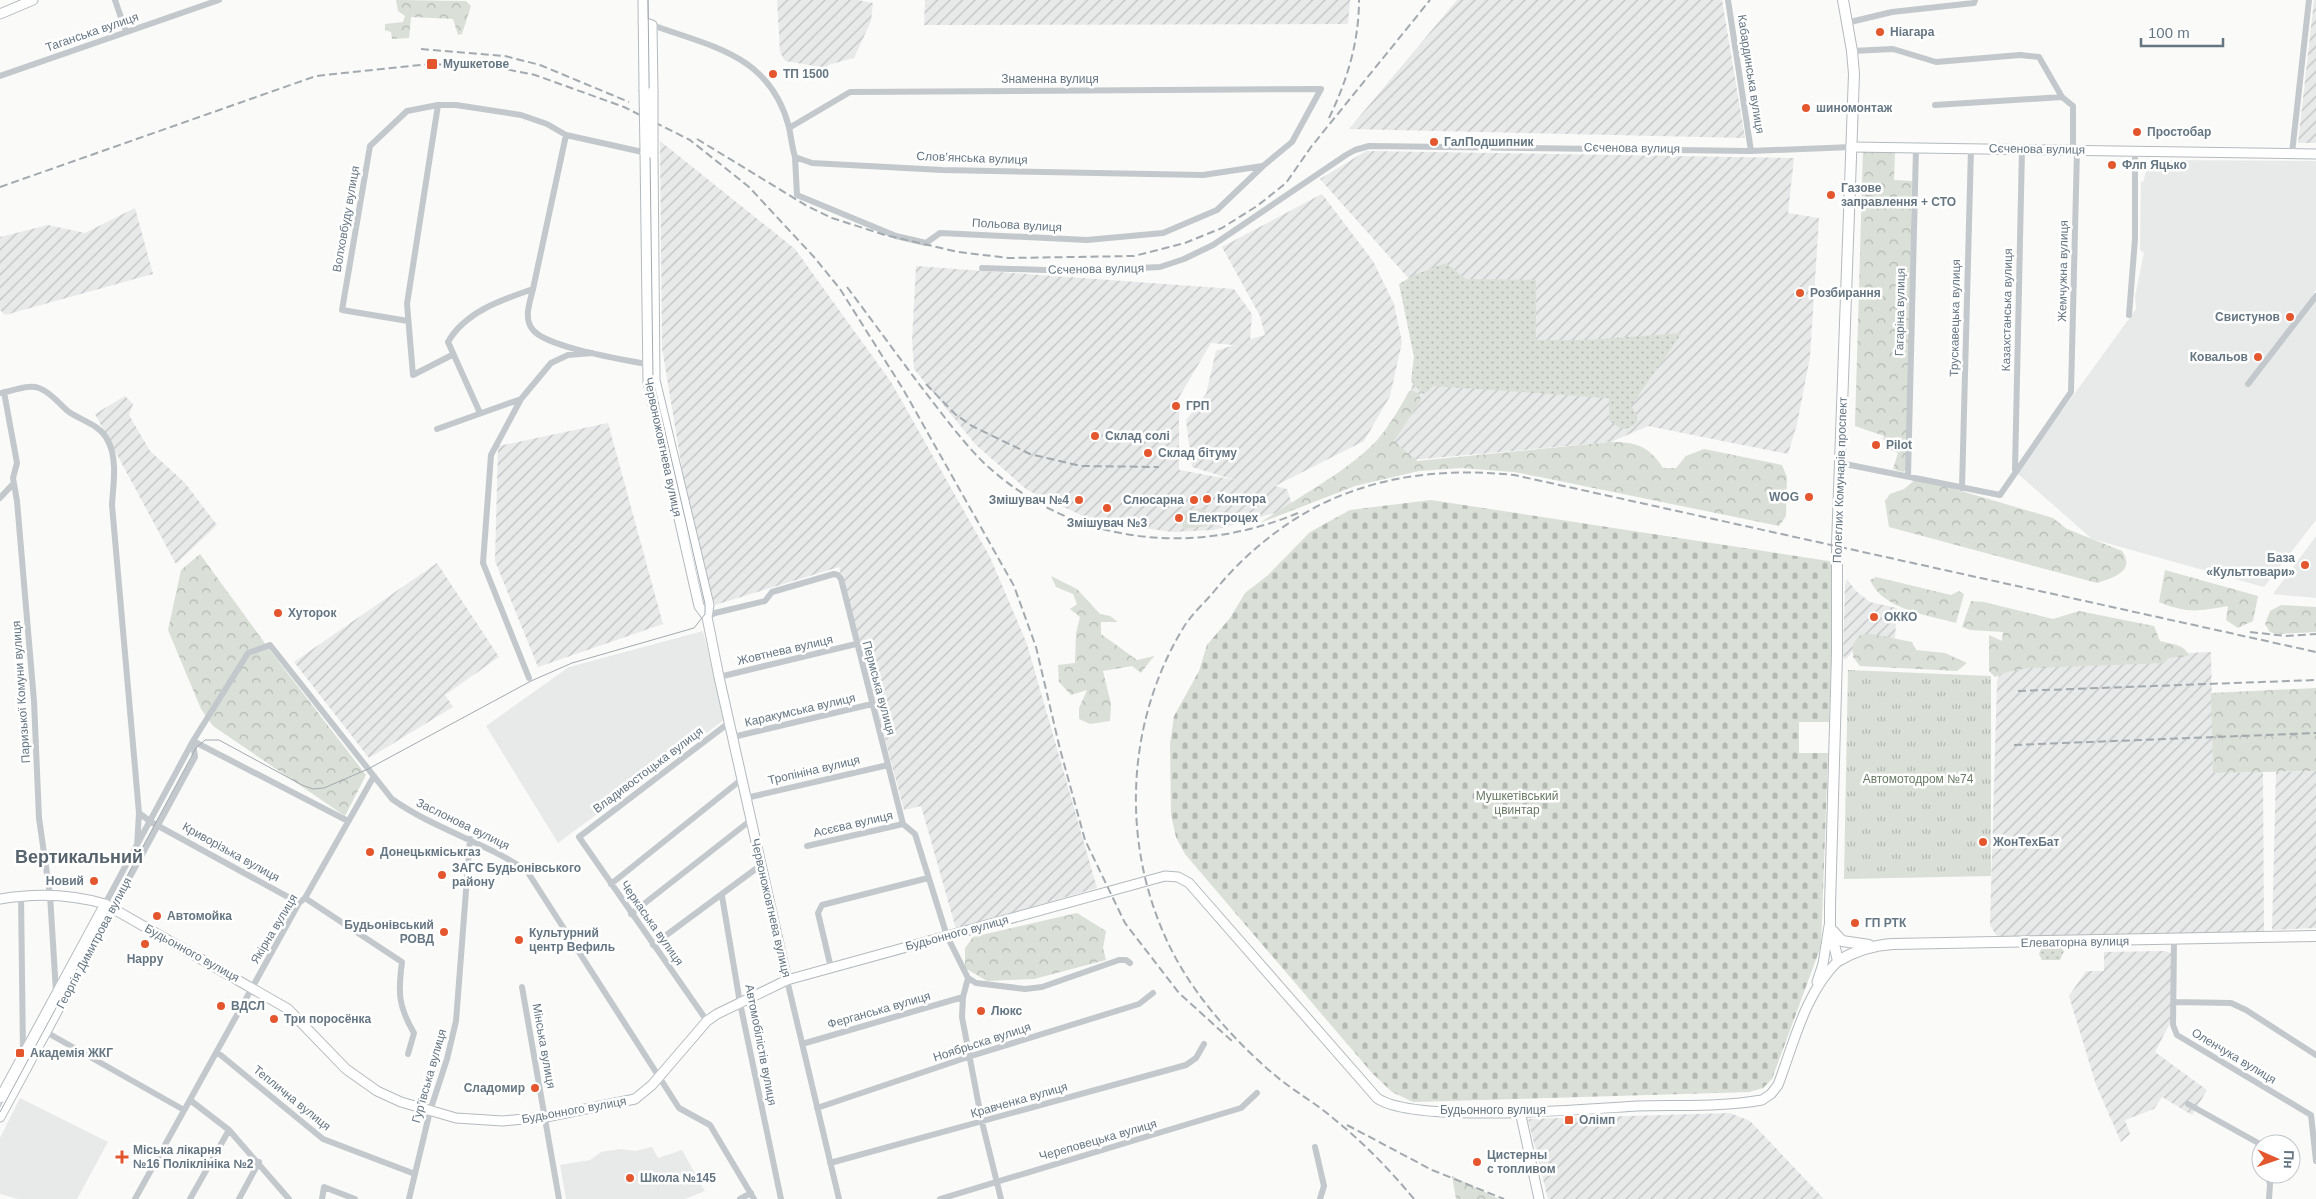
<svg xmlns="http://www.w3.org/2000/svg" width="2316" height="1199" viewBox="0 0 2316 1199" font-family="Arial,sans-serif">
  <style>
    .built { fill: #e8e9e9 }
    .industrial { fill: url(#industrial-furrows); fill-rule: evenodd }
    .grass { fill: url(#grass-dots) }
    .forest { fill: url(#forest-crowns) }
    .cemetery { fill: url(#cemetery-stones) }
    .park { fill: url(#park-tufts) }
    .lines { fill: none; stroke-linecap: round; stroke-linejoin: round }
    .secondary-casing { stroke: #b3babf; stroke-width: 11 }
    .primary-casing { stroke: #b5babe; stroke-width: 12 }
    .street { stroke: #c3c8cc; stroke-width: 6 }
    .secondary { stroke: #fff; stroke-width: 9 }
    .primary { stroke: #fff; stroke-width: 10 }
    .tram { stroke: #a2aab0; stroke-width: 1 }
    .rail { stroke: #a2aab0; stroke-width: 2; stroke-dasharray: 8 4; stroke-linecap: butt }
    .secondary-bridge-casing { stroke: #b3babf; stroke-width: 11; stroke-linecap: butt }
    .secondary-bridge { stroke: #fff; stroke-width: 9 }
    .poi-dot { fill: #e4572e; stroke: #fff; stroke-width: 2 }
    .labels { text-anchor: middle; dominant-baseline: central; stroke-width: 5; stroke-linejoin: round; paint-order: stroke }
    .street-label { font-size: 12px; fill: #657683; stroke: #fff }
    .poi-label { font-size: 12px; font-weight: bold; fill: #657683; stroke: #fff; text-anchor: start }
    .park-label { font-size: 12px; fill: #687a64; stroke: #fff }
    .district-label { font-size: 18px; font-weight: bold; fill: #57646e; stroke: #fff }
  </style>
  <defs>
    <pattern id="industrial-furrows" width="10" height="10" patternUnits="userSpaceOnUse" patternTransform="scale(1.25)"><rect width="10" height="10" fill="#e8e9e9"/><path d="M-1 1l2-2M0 10L10 0M9 11l2-2" fill="none" stroke="#c0c1c2"/></pattern>
    <pattern id="grass-dots" width="8" height="8" patternUnits="userSpaceOnUse" patternTransform="scale(1.25)"><rect width="8" height="8" fill="#dadfd7"/><path d="M2 2h.1M6 6h.1" fill="none" stroke="#b4b9b4" stroke-width="1.8" stroke-linecap="round"/></pattern>
    <pattern id="forest-crowns" width="20" height="18" patternUnits="userSpaceOnUse" patternTransform="scale(1.25)"><rect width="20" height="18" fill="#dadfd7"/><path d="M2 6a3 3 0 1 1 6 0M12 15a3 3 0 1 1 6 0" fill="none" stroke="#b4b9b4"/></pattern>
    <pattern id="cemetery-stones" width="16" height="16" patternUnits="userSpaceOnUse" patternTransform="scale(1.25)"><rect width="16" height="16" fill="#dadfd7"/><path d="M2 7V4a2 2 0 0 1 4 0v3zM10 15v-3a2 2 0 0 1 4 0v3z" fill="#b4b9b4"/></pattern>
    <pattern id="park-tufts" width="24" height="20" patternUnits="userSpaceOnUse" patternTransform="scale(1.25)"><rect width="24" height="20" fill="#dadfd7"/><path d="M3 7l-1-3M5 7V3M7 7l1-3M15 17l-1-3M17 17v-4M19 17l1-3" fill="none" stroke="#b4b9b4"/></pattern>
  </defs>
  <rect width="100%" height="100%" fill="#fafaf8"/>
  <path class="built" d="M2154,160L2316,161V290L2312,296L2316,300V520L2264,587L2092,539L2017,473L2136,309L2135,296L2144,253L2140,250L2141,182H2143L2147,168Z
    M2316,536V598L2273,594Z
    M703,631L724,720L558,843L486,726L569,667Z
    M20,1098L108,1142L77,1199H18L0,1194V1138Z
    M652,1147L658,1158L682,1150L705,1191L685,1199H566L560,1165L590,1160L601,1152L621,1149L635,1151Z"/>
  <path class="industrial" d="M777,0H858L873,3L871,21L854,58L828,65L827,68L785,61L780,52Z
    M925,0H1350L1348,24L924,25Z
    M1457,0H1722L1745,138L1349,129Z
    M2314,0H2316V143H2298Z
    M660,141L795,249L891,382L990,557L1027,644L1097,888L956,929L921,806L904,810L839,567L715,605L691,523L662,348Z
    M1366,151L1794,158L1788,213L1819,218L1810,357L1797,424L1788,454L1648,426L1611,442L1411,460L1380,438L1411,391L1419,347L1410,280L1320,179Z
    M1322,194L1373,261L1394,304L1402,342L1390,396L1364,441L1275,486L1287,489L1293,508L1214,530L1172,532L1094,521L1027,490L976,445L914,369L912,340L916,266L1234,289L1252,314L1250,339L1265,335L1260,316L1222,247ZM1211,343L1234,345L1216,351L1206,394L1186,420L1192,467L1235,480L1179,470V410H1175V404Z
    M135,208L153,274L5,315L0,310V237L48,225L85,233Z
    M125,396L133,404L129,415L150,451L185,483L217,525L176,564L95,414Z
    M608,423L663,624L538,667L495,561L498,446Z
    M437,563L499,657L445,695L453,707L369,758L294,662Z
    M1847,579L1856,591L1870,602L1897,608L1895,638H1880L1855,649L1845,660L1843,655L1845,585Z
    M2211,652L2213,773L2263,772L2264,935L2004,938L1996,935L1990,925L1997,681L2001,671L2009,661Z
    M2316,771V928L2272,930L2276,772Z
    M2165,951L2171,953L2172,1019L2155,1052L2207,1090L2192,1115L2162,1097L2154,1109L2125,1120L2130,1134L2121,1142L2096,1085L2069,996L2086,971H2104V952Z
    M1730,1113L1750,1121L1824,1199H1548L1528,1119Z"/>
  <path class="grass" d="M1446,263L1466,279L1536,280V340H1587L1682,333L1631,406L1637,416V422C1626,433 1620,429 1609,420V398L1433,386L1424,395L1411,381L1414,357L1399,284L1414,275Z
    M2042,947H2060L2064,951L2060,960H2042L2039,954Z"/>
  <path class="forest" d="M396,0L466,1L471,6L462,34L458,35L453,19L411,17L409,38L392,39L391,32L385,30V24L403,22L405,16L398,11Z
    M1863,150L1895,151L1894,180L1912,181L1907,465L1906,470L1903,472L1893,469L1898,453L1885,448L1887,441L1883,440L1884,436L1855,426Z
    M1412,390L1419,394L1421,400L1394,441L1417,461L1611,442C1636,442 1649,446 1663,468H1676L1686,456L1704,449L1782,465L1787,477L1786,516L1779,526L1540,477L1514,472L1461,468L1419,471L1355,486L1260,523C1295,499 1350,470 1378,439C1391,424 1400,408 1409,391Z
    M1917,478L2053,518L2067,529L2122,551C2136,571 2113,578 2097,583L1889,527L1885,501L1890,494L1904,489Z
    M200,554L269,649L366,775L345,816L213,726L201,709L168,630L181,570Z
    M2165,570L2258,596L2253,621L2238,628L2226,620L2228,606C2198,611 2188,614 2159,602Z
    M1051,576L1077,589L1100,614L1110,616L1118,622H1101V634L1137,660L1154,656L1141,673L1132,666L1103,671L1111,704L1110,721L1090,724L1079,719V708L1087,690L1071,695L1059,682L1058,665L1075,663L1076,633L1080,617L1070,609L1077,604L1073,594L1056,587Z
    M1876,577L1951,595L1959,591L1964,594L1956,623C1928,615 1883,610 1870,580Z
    M1971,601L1984,602L2053,619L2079,611L2154,626L2160,641C2171,644 2185,644 2189,656L2169,658L2164,663L2029,668L2007,672L1995,677L1989,671V635L2002,641L2003,632L1970,630L1962,627Z
    M2281,605L2316,607V632L2276,634L2270,632L2265,624L2270,611Z
    M1872,634L1912,642L1916,650L1945,653L1967,663L1957,671L1860,666L1853,657V644L1860,635Z
    M2316,688V771L2213,773L2211,693Z
    M1077,913L1106,931L1103,948L1106,960L1034,979L987,981L965,968V948L973,937Z
    M1452,1176L1499,1199H1456Z"/>
  <path class="cemetery" d="M1431,500L1835,562L1829,722H1799V753H1828L1821,946L1772,1079L1763,1088L1749,1092L1413,1102L1392,1092L1372,1073L1185,854L1176,837L1171,815L1170,744L1174,716L1199,671L1207,645L1230,618L1245,593L1267,576L1310,532L1350,510Z"/>
  <path class="park" d="M1205,508L1207,526L1183,529L1182,511Z
    M1848,670L1991,676V876L1844,879Z"/>
  <g class="lines">
    <defs>
      <path id="secondary" d="M643,0L644,89
        M0,14L33,0
        M643,22L652,25L653,91
        M1852,147L2316,154
        M645,152L648,382L699,606L707,617
        M653,154L655,380L709,605L707,617L719,677L787,980
        M0,899C35,893 71,894 105,904L288,1009L346,1069L377,1091L401,1102L456,1118L503,1121L546,1117L635,1099L652,1085L707,1021L717,1014L787,980L1165,876L1178,877L1189,883L1377,1098C1413,1124 1585,1109 1637,1106C1678,1105 1721,1107 1762,1100L1771,1094L1778,1085C1794,1043 1805,993 1838,961
        M1817,982L1823,964L1829,926
        M0,1098L105,904
        M1520,1111L1539,1199
        M0,1117L113,908"/>
      <path id="primary" d="M1843,0L1852,51L1854,74L1837,545V654L1830,906V927L1838,961C1855,951 1873,945 1893,944L2316,936
        M1833,931L1842,941L1869,945"/>
    </defs>
    <use href="#secondary" class="secondary-casing"/>
    <use href="#primary" class="primary-casing"/>
    <path class="street" d="M115,0L126,32
      M1728,0L1751,151
      M1846,23L1892,12L1974,3L1975,0
      M652,25C713,47 770,55 789,127C791,137 792,147 795,157L812,163L942,170L1203,175L1263,166L1292,142L1321,89L850,92L789,128
      M1852,51L1893,49L1936,62L2020,55L2039,57L2062,97L2073,106V150
      M0,76L219,0
      M438,105L407,304L413,375L452,355
      M1935,105L2062,97
      M2292,153L2309,0
      M795,157L797,195L896,236L926,243L940,233L1087,240L1163,233L1217,210L1263,166
      M982,268L1075,271L1160,267L1184,259L1213,245L1346,155L1355,150L1369,146L1751,151L1852,147
      M533,289L566,135
      M2129,315L2135,239V151
      M408,321L342,310L370,146L407,111L438,105H456L521,115L547,124L566,135L647,153
      M2248,384L2316,296
      M4,392L17,463L13,478L17,501L34,701L39,818L50,895L56,992
      M1,393C12,391 28,384 39,388C52,393 59,404 69,412C82,421 101,425 108,441C118,460 113,485 112,505L139,813L137,847
      M480,413L448,342C465,312 501,300 533,289C530,302 523,319 533,330C548,348 626,360 651,365
      M437,429L521,399
      M1840,463L2000,495L2071,392L2077,150
      M2015,470L2022,149
      M1908,476L1916,148
      M1962,488L1971,148
      M0,498L13,484
      M707,617L715,613L765,601L772,592L834,574L838,575L841,579L903,824L915,834L947,936L968,978L963,997L962,1017L982,1122L1001,1199
      M719,677L856,644
      M529,678L483,563L491,455L521,399L551,363L568,355L592,353
      M733,737L872,704
      M193,741L348,821
      M746,798L888,765
      M139,813L151,822L299,903
      M807,846L903,824
      M611,884L742,779
      M21,895L23,1053
      M722,896L740,1003L781,1199
      M305,898L402,962C398,992 398,1006 414,1033L408,1054
      M105,904L193,741L248,653L270,645L392,799C434,829 485,842 527,871L679,1108L710,1125L754,1199
      M113,908L195,757L193,743
      M631,914L751,820
      M2174,940L2173,1025L2177,1035L2311,1115L2316,1161
      M653,945L761,865
      M831,968L818,913L822,905L928,878
      M968,978L976,983L1025,989L1042,987L1119,960H1126L1130,963
      M787,980L839,1199
      M522,987L559,1199
      M2175,1002L2231,1003L2246,1010L2316,1055
      M707,1021L579,837L730,722
      M46,1032L184,1110
      M802,1044L963,997
      M217,1052L323,1139L415,1174
      M190,1100L229,1130L289,1199
      M2188,1104L2260,1144L2261,1146
      M817,1108L968,1057L1139,1004L1153,993
      M1315,1147L1324,1186L1320,1199
      M830,1163L1186,1065L1196,1058L1204,1044
      M2267,1174L2270,1184L2269,1199
      M135,1199L299,903L305,898L374,776
      M190,1199L229,1130
      M239,1199L259,1162
      M322,1199L324,1187L355,1199
      M409,1199L430,1111L447,1059L456,1021L470,839
      M740,1199L751,1193
      M940,1199L1241,1108L1257,1093"/>
    <use href="#secondary" class="secondary"/>
    <use href="#primary" class="primary"/>
    <path class="tram" d="M0,1112L196,748L205,740H219L302,785L313,789L324,788L368,769L531,681L572,663L694,628L705,614V604L653,380L648,0"/>
    <path class="rail" d="M421,49L505,56L540,65L629,102
      M1329,118C1347,81 1359,42 1359,0
      M697,139L807,206L832,218L885,235L958,252L1009,258L1134,256L1185,243L1222,228L1257,206L1286,183L1311,147L1430,0
      M0,187L316,76L410,66L432,64L500,68L535,75L624,107L690,140L749,187L814,257L840,289L903,389L1014,586L1036,647L1060,749L1085,840L1125,923L1179,993L1233,1042
      M847,287C871,319 895,352 919,384C940,411 960,439 984,463C1071,544 1190,558 1298,513
      M926,384L955,414L972,426L1030,454L1081,466L1159,467
      M2250,632L2286,636L2316,634
      M2018,691L2316,680
      M2014,745L2316,733
      M1347,1125L1432,1170L1504,1199
      M1414,1199C1390,1170 1364,1143 1334,1119C1318,1105 1299,1094 1282,1081C1241,1048 1199,1002 1174,955C1121,854 1123,729 1182,630C1191,614 1205,603 1216,589C1249,549 1296,512 1345,494C1399,473 1456,469 1514,475L2316,652"/>
    <defs>
      <path id="secondary-bridge" d="M644,89L645,152
        M653,91V154"/>
    </defs>
    <use href="#secondary-bridge" class="secondary-bridge-casing"/>
    <use href="#secondary-bridge" class="secondary-bridge"/>
  </g>
  <g class="poi-dot">
    <circle cx="1880" cy="32" r="5"/>
    <rect x="426" y="58" width="12" height="12" rx="2.5"/>
    <circle cx="773" cy="74" r="5"/>
    <circle cx="1806" cy="108" r="5"/>
    <circle cx="2137" cy="132" r="5"/>
    <circle cx="1434" cy="142" r="5"/>
    <circle cx="2112" cy="165" r="5"/>
    <circle cx="1831" cy="195" r="5"/>
    <circle cx="1800" cy="293" r="5"/>
    <circle cx="2290" cy="317" r="5"/>
    <circle cx="2258" cy="357" r="5"/>
    <circle cx="1176" cy="406" r="5"/>
    <circle cx="1095" cy="436" r="5"/>
    <circle cx="1876" cy="445" r="5"/>
    <circle cx="1148" cy="453" r="5"/>
    <circle cx="1809" cy="497" r="5"/>
    <circle cx="1207" cy="499" r="5"/>
    <circle cx="1079" cy="500" r="5"/>
    <circle cx="1194" cy="500" r="5"/>
    <circle cx="1107" cy="508" r="5"/>
    <circle cx="1179" cy="518" r="5"/>
    <circle cx="2305" cy="565" r="5"/>
    <circle cx="278" cy="613" r="5"/>
    <circle cx="1874" cy="617" r="5"/>
    <circle cx="1983" cy="842" r="5"/>
    <circle cx="370" cy="852" r="5"/>
    <circle cx="442" cy="875" r="5"/>
    <circle cx="94" cy="881" r="5"/>
    <circle cx="157" cy="916" r="5"/>
    <circle cx="1855" cy="923" r="5"/>
    <circle cx="444" cy="932" r="5"/>
    <circle cx="519" cy="940" r="5"/>
    <circle cx="145" cy="944" r="5"/>
    <circle cx="221" cy="1006" r="5"/>
    <circle cx="981" cy="1011" r="5"/>
    <circle cx="274" cy="1019" r="5"/>
    <rect x="15" y="1048" width="10" height="10" rx="2.5"/>
    <circle cx="535" cy="1088" r="5"/>
    <rect x="1564" y="1115" width="10" height="10" rx="2.5"/>
    <path d="M119.5 1149.5h5v5h5v5h-5v5h-5v-5h-5v-5h5z"/>
    <circle cx="1477" cy="1162" r="5"/>
    <circle cx="630" cy="1178" r="5"/>
  </g>
  <g class="labels">
    <g class="street-label">
      <text transform="translate(92 32) rotate(-19)">Таганська вулиця</text>
      <text transform="translate(1751 74) rotate(81)">Кабардинська вулиця</text>
      <text x="1050" y="79">Знаменна вулиця</text>
      <text transform="translate(1632 148) rotate(1)">Сєченова вулиця</text>
      <text transform="translate(2037 149) rotate(1)">Сєченова вулиця</text>
      <text transform="translate(972 158) rotate(2)">Слов’янська вулиця</text>
      <text transform="translate(346 219) rotate(-80)">Волховбуду вулиця</text>
      <text transform="translate(1017 225) rotate(3)">Польова вулиця</text>
      <text transform="translate(1096 269) rotate(-1)">Сєченова вулиця</text>
      <text transform="translate(2063 271) rotate(-89)">Жемчужна вулиця</text>
      <text transform="translate(2007 310) rotate(-89)">Казахстанська вулиця</text>
      <text transform="translate(1900 312) rotate(-89)">Гагаріна вулиця</text>
      <text transform="translate(1955 318) rotate(-89)">Трускавецька вулиця</text>
      <text transform="translate(663 447) rotate(78)">Червоножовтнева вулиця</text>
      <text transform="translate(1840 480) rotate(-88)">Полеглих Комунарів проспект</text>
      <text transform="translate(785 650) rotate(-13)">Жовтнева вулиця</text>
      <text transform="translate(879 688) rotate(75)">Пермська вулиця</text>
      <text transform="translate(21 692) rotate(-94)">Паризької Комуни вулиця</text>
      <text transform="translate(800 710) rotate(-13)">Каракумська вулиця</text>
      <text transform="translate(648 770) rotate(-37)">Владивостоцька вулиця</text>
      <text transform="translate(814 770) rotate(-13)">Тропініна вулиця</text>
      <text transform="translate(463 824) rotate(26)">Заслонова вулиця</text>
      <text transform="translate(853 824) rotate(-13)">Асєєва вулиця</text>
      <text transform="translate(231 852) rotate(29)">Криворізька вулиця</text>
      <text transform="translate(771 908) rotate(77)">Червоножовтнева вулиця</text>
      <text transform="translate(652 923) rotate(55)">Черкаська вулиця</text>
      <text transform="translate(274 929) rotate(-59)">Якірна вулиця</text>
      <text transform="translate(957 933) rotate(-15)">Будьонного вулиця</text>
      <text transform="translate(2075 942) rotate(-1)">Елеваторна вулиця</text>
      <text transform="translate(94 943) rotate(-62)">Георгія Димитрова вулиця</text>
      <text transform="translate(192 953) rotate(29)">Будьонного вулиця</text>
      <text transform="translate(879 1010) rotate(-16)">Ферганська вулиця</text>
      <text transform="translate(982 1042) rotate(-18)">Ноябрьска вулиця</text>
      <text transform="translate(761 1045) rotate(79)">Автомобілістів вулиця</text>
      <text transform="translate(544 1046) rotate(80)">Мінська вулиця</text>
      <text transform="translate(2234 1056) rotate(31)">Оленчука вулиця</text>
      <text transform="translate(429 1076) rotate(-74)">Гур’ївська вулиця</text>
      <text transform="translate(292 1098) rotate(39)">Теплична вулиця</text>
      <text transform="translate(1019 1100) rotate(-16)">Кравченка вулиця</text>
      <text transform="translate(574 1110) rotate(-10)">Будьонного вулиця</text>
      <text x="1493" y="1110">Будьонного вулиця</text>
      <text transform="translate(1098 1140) rotate(-16)">Череповецька вулиця</text>
    </g>
    <g class="poi-label">
      <text x="1890" y="32">Ніагара</text>
      <text x="443" y="64">Мушкетове</text>
      <text x="783" y="74">ТП 1500</text>
      <text x="1816" y="108">шиномонтаж</text>
      <text x="2147" y="132">Простобар</text>
      <text x="1444" y="142">ГалПодшипник</text>
      <text x="2122" y="165">Флп Яцько</text>
      <text x="1841" y="188">Газове<tspan x="1841" dy="14">заправлення + СТО</tspan></text>
      <text x="1810" y="293">Розбирання</text>
      <text x="2280" y="317" text-anchor="end">Свистунов</text>
      <text x="2248" y="357" text-anchor="end">Ковальов</text>
      <text x="1186" y="406">ГРП</text>
      <text x="1105" y="436">Склад солі</text>
      <text x="1886" y="445">Pilot</text>
      <text x="1158" y="453">Склад бітуму</text>
      <text x="1799" y="497" text-anchor="end">WOG</text>
      <text x="1217" y="499">Контора</text>
      <text x="1069" y="500" text-anchor="end">Змішувач №4</text>
      <text x="1184" y="500" text-anchor="end">Слюсарна</text>
      <text x="1189" y="518">Електроцех</text>
      <text x="1107" y="523" text-anchor="middle">Змішувач №3</text>
      <text x="2295" y="558" text-anchor="end">База<tspan x="2295" dy="14">«Культтовари»</tspan></text>
      <text x="288" y="613">Хуторок</text>
      <text x="1884" y="617">ОККО</text>
      <text x="1993" y="842">ЖонТехБат</text>
      <text x="380" y="852">Донецькміськгаз</text>
      <text x="452" y="868">ЗАГС Будьонівського<tspan x="452" dy="14">району</tspan></text>
      <text x="84" y="881" text-anchor="end">Новий</text>
      <text x="167" y="916">Автомойка</text>
      <text x="1865" y="923">ГП РТК</text>
      <text x="434" y="925" text-anchor="end">Будьонівський<tspan x="434" dy="14">РОВД</tspan></text>
      <text x="529" y="933">Культурний<tspan x="529" dy="14">центр Вефиль</tspan></text>
      <text x="145" y="959" text-anchor="middle">Happy</text>
      <text x="231" y="1006">ВДСЛ</text>
      <text x="991" y="1011">Люкс</text>
      <text x="284" y="1019">Три поросёнка</text>
      <text x="30" y="1053">Академія ЖКГ</text>
      <text x="525" y="1088" text-anchor="end">Сладомир</text>
      <text x="1579" y="1120">Олімп</text>
      <text x="133" y="1150">Міська лікарня<tspan x="133" dy="14">№16 Поліклініка №2</tspan></text>
      <text x="1487" y="1155">Цистерны<tspan x="1487" dy="14">с топливом</tspan></text>
      <text x="640" y="1178">Школа №145</text>
    </g>
    <g class="park-label">
      <text x="1918" y="779">Автомотодром №74</text>
      <text x="1517" y="796">Мушкетівський<tspan x="1517" dy="14">цвинтар</tspan></text>
    </g>
    <g class="district-label">
      <text x="79" y="857">Вертикальний</text>
    </g>
  </g>
  <g transform="translate(2276 1159) rotate(92)"><circle r="24" fill="#ffffff" stroke="#c1c8cd"/>
  <path d="M0-4L9 19L0 12L-9 19Z" fill="#e4572e"/>
  <text y="-8" font-size="14" font-weight="bold" text-anchor="middle" fill="#657683">Пн</text>
  </g>
  <path d="M2141 38v8h82v-8" fill="none" stroke="#657683" stroke-width="2.5"/>
  <text x="2148" y="38" font-size="15" fill="#657683" stroke="#ffffff" stroke-width="4" paint-order="stroke">100 m</text>
</svg>
